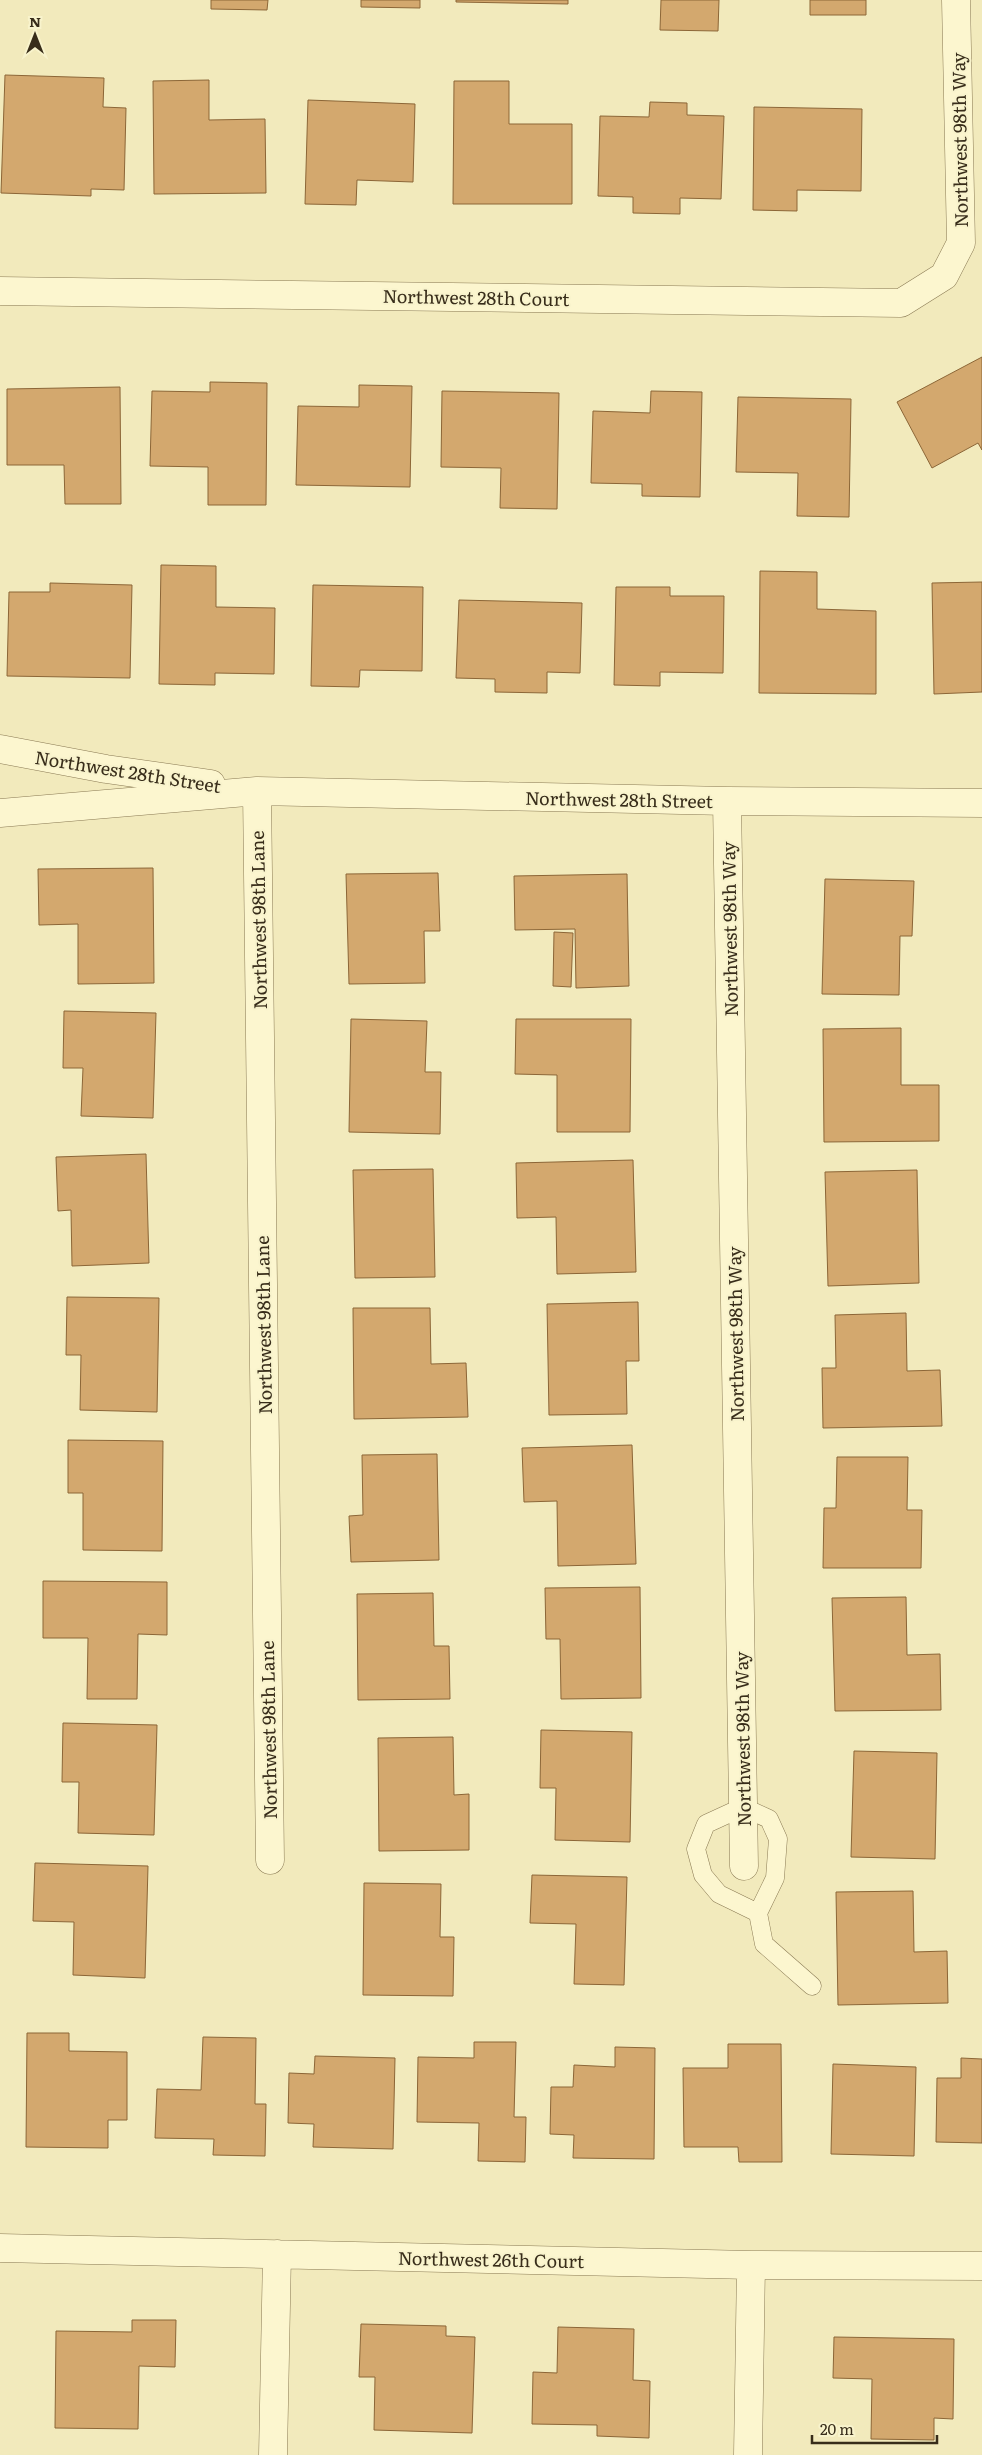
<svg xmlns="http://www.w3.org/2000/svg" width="982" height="2455" viewBox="0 0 982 2455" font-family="Literata,serif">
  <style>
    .building { fill: #d3a86e; stroke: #8c6637 }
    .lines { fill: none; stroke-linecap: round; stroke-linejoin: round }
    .service-casing { stroke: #8a7a54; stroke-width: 19 }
    .minor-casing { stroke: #8a7a54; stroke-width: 29 }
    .service { stroke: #fcf6cf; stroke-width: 18 }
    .minor { stroke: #fcf6cf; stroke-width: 28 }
    .labels { text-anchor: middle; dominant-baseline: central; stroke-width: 4; stroke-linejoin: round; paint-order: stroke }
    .street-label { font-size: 18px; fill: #382d1a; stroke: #f8f3cc }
  </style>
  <rect width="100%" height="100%" fill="#f2eabc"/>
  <path class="building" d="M211,0H268L267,10L211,9Z
    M361,0H420V8L361,7Z
    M456,0H568V4L456,2Z
    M661,0H719L718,31L660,30Z
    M810,0H866V15H810Z
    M5,75L104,78L103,107L126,108L124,190L91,189V196L1,193Z
    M209,80V120L265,119L266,193L154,194L153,81Z
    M454,81H509V124H572V204H453Z
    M308,100L415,104L413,182L357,180L356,205L305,204Z
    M650,102L687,103V115L724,116L721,199L680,198V214L633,213V197L598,196L600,116L649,117Z
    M754,107L862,109L861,191L797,190V211L753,210Z
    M982,357V450L978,443L932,468L897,402Z
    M210,382L267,383L266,505H208V467L150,466L152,391L210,392Z
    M359,385L412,386L410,487L296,485L298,406L359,407Z
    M120,387L121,504H65L64,465H7V389Z
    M442,391L559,393L557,509L500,508L501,468L441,467Z
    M651,391L702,392L700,497L642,496V484L591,483L593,411L650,413Z
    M738,397L851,399L849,517L797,516L798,473L736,472Z
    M161,565L216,566V607L275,608L274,674L215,673V685L159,684Z
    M760,571L817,572V609L876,611V694L759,693Z
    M982,582V692L934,694L932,583Z
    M50,583L132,585L130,678L7,676L9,592H50Z
    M313,585L423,587L422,671L360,670L359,687L311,686Z
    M616,587H670V596H724L723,673L660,672V686L614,685Z
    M459,600L582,603L580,673L547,672V693L495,692V679L456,678Z
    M153,868L154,983L78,984V924L39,925L38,869Z
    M438,873L440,931H424L425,983L349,984L346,874Z
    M627,874L629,986L576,988L575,929L515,930L514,876Z
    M825,879L914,881L912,936H900L899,995L822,994Z
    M554,932L573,933L571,987L553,986Z
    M64,1011L156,1013L153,1118L81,1116L83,1068H63Z
    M351,1019L427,1021L425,1072H441L440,1134L349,1132Z
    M516,1019H631L630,1132H557V1075L515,1074Z
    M901,1028V1085H939V1141L824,1142L823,1029Z
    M146,1154L149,1263L72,1266L71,1210L58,1211L56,1157Z
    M633,1160L636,1272L557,1274L556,1217L517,1218L516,1163Z
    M433,1169L435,1277L355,1278L353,1170Z
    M917,1170L919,1283L828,1286L825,1172Z
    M67,1297L159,1298L157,1412L80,1410L81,1355H66Z
    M638,1302L639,1361H626L627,1414L549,1415L547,1304Z
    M353,1308H430L431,1364L466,1363L468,1417L354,1419Z
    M906,1313L907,1371L940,1370L942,1426L823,1428L822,1368H836L835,1315Z
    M68,1440L163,1441L162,1551L83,1550V1493H68Z
    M632,1445L636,1564L558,1566L557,1501L524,1502L522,1448Z
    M437,1454L439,1560L351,1562L349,1516L363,1515L362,1455Z
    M837,1457H908L907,1510H922L921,1568H823L824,1508H836Z
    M43,1581L167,1582V1635L138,1634L137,1699H87L88,1638H43Z
    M640,1587L641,1698L561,1699L560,1639H546L545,1588Z
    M433,1593L434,1646H449L450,1699L358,1700L357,1594Z
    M906,1597L907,1655L940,1654L941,1710L835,1711L832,1598Z
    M63,1723L157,1725L154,1835L78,1833L79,1782H62Z
    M541,1730L632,1732L630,1842L555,1840L556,1788H540Z
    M453,1737L454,1795L469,1794V1850L379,1851L378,1738Z
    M854,1751L937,1753L935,1859L851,1857Z
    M35,1863L148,1866L145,1978L73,1975L74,1922L33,1921Z
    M532,1875L627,1877L624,1985L574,1984L576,1924L530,1923Z
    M364,1883L441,1884L440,1937H454L453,1996L363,1995Z
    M913,1891L914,1952L947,1951L948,2003L838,2005L836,1892Z
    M27,2033H69V2051L127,2052V2120H108V2148L26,2147Z
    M203,2037L256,2038L255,2104H266L265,2156L213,2155L214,2139L155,2138L157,2089L201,2090Z
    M474,2042H516L514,2117H526L525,2162L478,2161L479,2123L417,2122L418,2057L474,2058Z
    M728,2044H781L782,2162H739L738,2147H684L683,2068H728Z
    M615,2047L655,2048L654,2159L573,2158L574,2135L550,2134L551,2087H573L574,2065L615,2067Z
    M315,2056L395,2058L393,2149L313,2147L314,2124L288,2123L289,2073L314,2074Z
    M961,2058L982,2059V2143L936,2142L937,2078H961Z
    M833,2064L916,2067L914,2156L831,2154Z
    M132,2320H176L175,2367L139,2366L138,2429L55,2428L56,2331L132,2332Z
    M361,2324L446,2326V2336L475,2337L472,2433L374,2430L375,2377H359Z
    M558,2327L634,2329L633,2380L650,2381L649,2438L597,2436V2425L532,2424L533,2372L557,2373Z
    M834,2337L954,2339L953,2419L934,2418V2440L871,2439L872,2379L833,2378Z"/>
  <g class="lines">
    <defs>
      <path id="service" d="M758,1913L719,1894L703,1875L696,1849L706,1824L743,1807L769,1819L778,1839L775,1878L758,1913L764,1944L812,1986"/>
      <path id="minor" d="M0,291L901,303L944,276L961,243L956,0
        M0,749L106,769L211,784
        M257,791L270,1860
        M727,801L744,1866
        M0,813L257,791L727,801L982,803
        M0,2248L751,2265L982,2266
        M273,2455L277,2254
        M748,2455L751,2265"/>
    </defs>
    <use href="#service" class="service-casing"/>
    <use href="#minor" class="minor-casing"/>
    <use href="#service" class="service"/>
    <use href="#minor" class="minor"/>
  </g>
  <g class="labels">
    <g class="street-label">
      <text transform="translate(959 140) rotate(-91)">Northwest 98th Way</text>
      <text transform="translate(476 297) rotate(1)">Northwest 28th Court</text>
      <text transform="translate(128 771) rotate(9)">Northwest 28th Street</text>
      <text transform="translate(619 799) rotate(1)">Northwest 28th Street</text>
      <text transform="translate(258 920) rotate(-91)">Northwest 98th Lane</text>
      <text transform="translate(729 929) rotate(-91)">Northwest 98th Way</text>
      <text transform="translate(263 1325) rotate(-91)">Northwest 98th Lane</text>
      <text transform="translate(735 1334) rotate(-91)">Northwest 98th Way</text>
      <text transform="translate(268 1730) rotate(-91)">Northwest 98th Lane</text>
      <text transform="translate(742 1739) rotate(-91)">Northwest 98th Way</text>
      <text transform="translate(491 2259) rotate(1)">Northwest 26th Court</text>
    </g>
  </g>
  <g transform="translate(35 35)" stroke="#f8f3cc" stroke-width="4" paint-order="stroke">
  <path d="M0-4L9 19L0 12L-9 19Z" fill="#382d1a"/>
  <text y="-8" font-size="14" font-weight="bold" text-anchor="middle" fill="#382d1a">N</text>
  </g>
  <path d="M812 2435v8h125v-8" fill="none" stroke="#382d1a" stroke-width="2.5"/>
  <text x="820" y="2435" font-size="15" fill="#382d1a" stroke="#f8f3cc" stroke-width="4" paint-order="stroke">20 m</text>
</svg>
